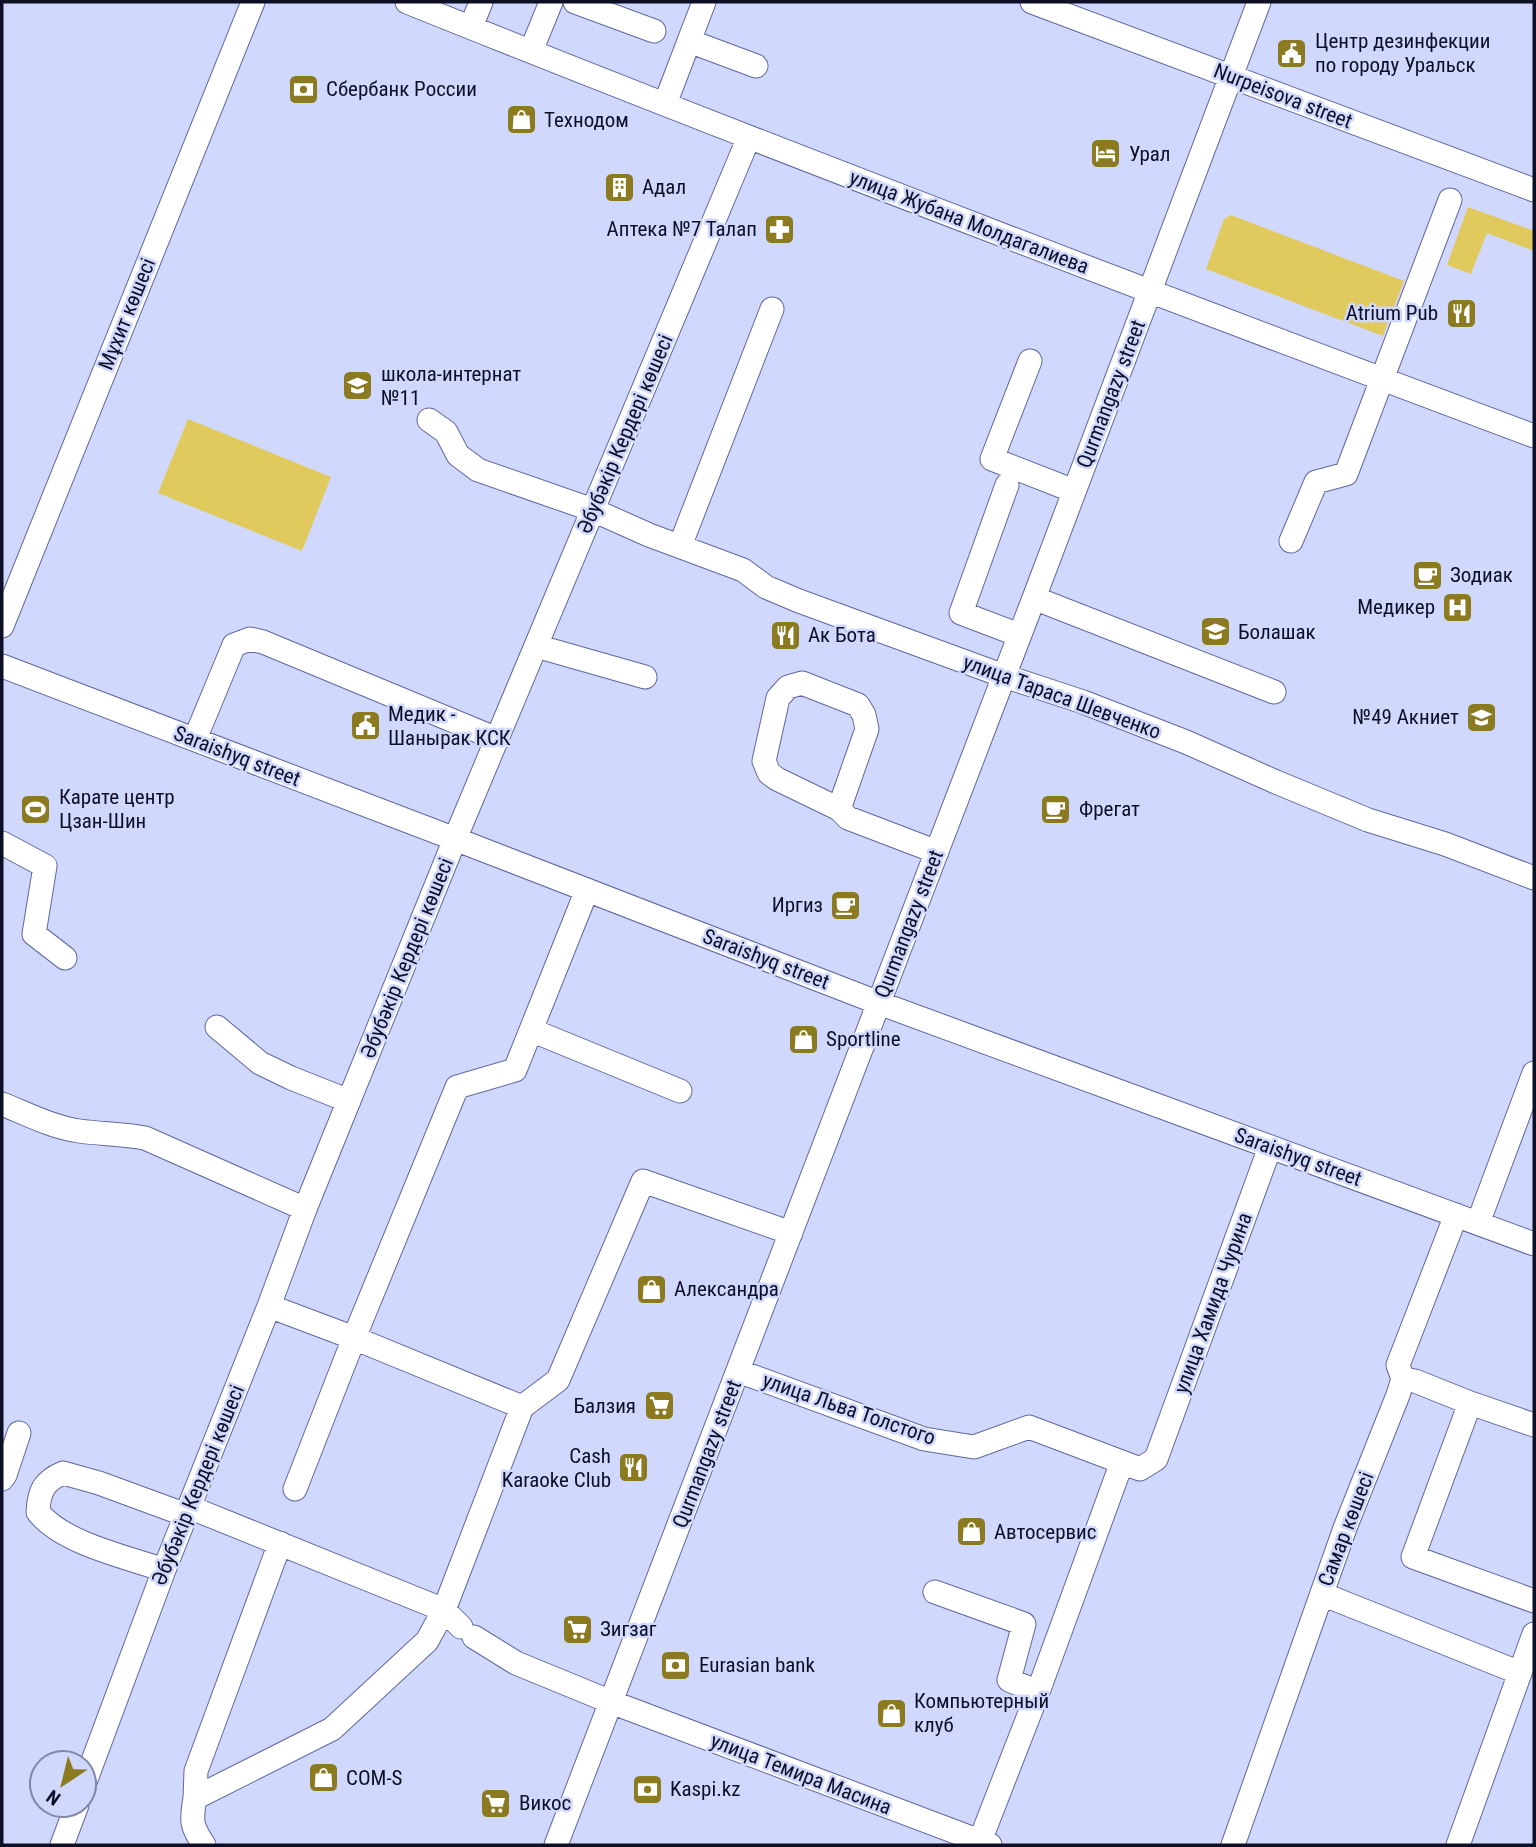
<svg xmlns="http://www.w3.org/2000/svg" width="1536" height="1847" viewBox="0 0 1536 1847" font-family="'Roboto Condensed',sans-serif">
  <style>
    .green { fill: #e0c95d }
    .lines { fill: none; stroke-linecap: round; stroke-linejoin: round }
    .minor-casing { stroke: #5f679e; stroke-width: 25 }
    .minor { stroke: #fff; stroke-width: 23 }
    .labels { text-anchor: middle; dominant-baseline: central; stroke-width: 5; stroke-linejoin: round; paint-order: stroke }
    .poi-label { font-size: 21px; fill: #0d0f24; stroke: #d1d8fe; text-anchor: start }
    .street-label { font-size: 21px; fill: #0d0f24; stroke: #d1d8fe }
  </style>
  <rect width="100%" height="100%" fill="#d1d8fe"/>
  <path class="green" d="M1468,207L1534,231V251L1487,233L1471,274L1447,265Z
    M1231,215L1404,281L1383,336L1206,269L1224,219Z
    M188,419L331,477L302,551L158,493Z"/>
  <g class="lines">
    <defs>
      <path id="minor" d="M407,2C780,152 1157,295 1534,436
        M575,2L654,31
        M1032,2L1534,190
        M471,27L481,2
        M689,41L704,2
        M531,51L551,2
        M665,104L689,41L756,66
        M1030,361L992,459L1074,491
        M429,420L446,432L458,455L478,470L593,510L649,535L743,570L766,587L799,601L1004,676L1083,702L1186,742L1276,782L1368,820L1445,844L1534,878
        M1007,485L961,613L1019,635
        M1291,541L1316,482L1346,474L1450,200
        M680,546L772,309
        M1034,598L1274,692
        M2,626L253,2
        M536,646L645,677
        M2,666L455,839L879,1003L1534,1244
        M195,739L234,645L250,639L263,642L497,739
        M839,809L867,729L864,715L858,705L802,683L788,687L778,698L764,761L769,773L777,779L839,809L848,818L937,852
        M2,843L45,866L34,934L65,958
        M217,1027L260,1063L291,1078L349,1101
        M531,1030L680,1091
        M2,1104C27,1114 52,1127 79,1131C101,1134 123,1134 145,1138L305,1209
        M1478,1223L1534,1073
        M269,1306L354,1338L522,1407
        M738,1371L924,1439L974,1447L1029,1427L1140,1469L1156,1459L1270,1147
        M1403,1379L1415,1381L1470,1403
        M1534,1425L1470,1403L1413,1557L1534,1601
        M2,1479L5,1475L19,1433
        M295,1489L354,1338L457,1087L515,1070L587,890
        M189,1507L444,1610L461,1627
        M164,1570C126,1557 62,1543 38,1512C39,1491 44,1481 63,1473L99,1483L186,1515
        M935,1592L1024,1624L1009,1680L1038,1692L980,1841
        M1322,1594L1520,1673
        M474,1637L516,1663L611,1702L990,1845
        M1038,1692L1122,1462
        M84,1785L164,1570L269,1306L305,1209L455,839L749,137
        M195,1798L196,1771L280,1543
        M62,1845L77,1805
        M204,1845C191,1826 191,1821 195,1798L332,1729L427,1641L444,1610L522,1407L558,1380L643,1181L791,1233
        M556,1845L1034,598L1259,2
        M1233,1845L1345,1528L1398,1395L1403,1379L1398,1365L1456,1215
        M1458,1845L1534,1634"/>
    </defs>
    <use href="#minor" class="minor-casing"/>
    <use href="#minor" class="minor"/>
  </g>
  <defs>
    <symbol id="civic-square" viewBox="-11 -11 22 22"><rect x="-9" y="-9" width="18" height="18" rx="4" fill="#8c7a20" stroke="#d1d8fe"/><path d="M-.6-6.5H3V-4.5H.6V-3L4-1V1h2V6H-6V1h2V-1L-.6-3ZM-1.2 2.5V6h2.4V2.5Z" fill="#fff"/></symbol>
    <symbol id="bank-square" viewBox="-11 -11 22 22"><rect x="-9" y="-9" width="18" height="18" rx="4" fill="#8c7a20" stroke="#d1d8fe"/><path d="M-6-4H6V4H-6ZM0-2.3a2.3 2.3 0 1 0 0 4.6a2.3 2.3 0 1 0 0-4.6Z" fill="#fff"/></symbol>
    <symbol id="shop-square" viewBox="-11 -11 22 22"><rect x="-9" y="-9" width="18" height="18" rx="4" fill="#8c7a20" stroke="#d1d8fe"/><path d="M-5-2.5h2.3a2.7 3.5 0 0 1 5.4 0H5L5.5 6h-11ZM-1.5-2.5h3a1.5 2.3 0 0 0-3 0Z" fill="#fff"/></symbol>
    <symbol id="hotel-square" viewBox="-11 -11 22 22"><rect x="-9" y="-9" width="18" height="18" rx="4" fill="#8c7a20" stroke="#d1d8fe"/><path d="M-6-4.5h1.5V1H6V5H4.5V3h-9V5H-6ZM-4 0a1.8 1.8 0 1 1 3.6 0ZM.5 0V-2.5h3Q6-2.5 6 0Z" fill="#fff"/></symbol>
    <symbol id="building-square" viewBox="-11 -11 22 22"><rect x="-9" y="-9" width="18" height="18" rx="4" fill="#8c7a20" stroke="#d1d8fe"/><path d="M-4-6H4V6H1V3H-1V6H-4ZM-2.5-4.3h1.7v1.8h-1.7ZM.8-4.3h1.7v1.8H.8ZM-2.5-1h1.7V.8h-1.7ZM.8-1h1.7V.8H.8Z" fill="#fff"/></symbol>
    <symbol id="pharmacy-square" viewBox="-11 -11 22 22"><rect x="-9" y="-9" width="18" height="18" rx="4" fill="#8c7a20" stroke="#d1d8fe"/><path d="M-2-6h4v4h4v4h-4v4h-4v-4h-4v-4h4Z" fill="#fff"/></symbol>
    <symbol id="restaurant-square" viewBox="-11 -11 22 22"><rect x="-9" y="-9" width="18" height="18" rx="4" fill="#8c7a20" stroke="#d1d8fe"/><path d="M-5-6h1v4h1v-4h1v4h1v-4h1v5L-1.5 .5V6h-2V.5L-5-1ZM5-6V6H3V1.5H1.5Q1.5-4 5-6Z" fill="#fff"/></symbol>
    <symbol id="school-square" viewBox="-11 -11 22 22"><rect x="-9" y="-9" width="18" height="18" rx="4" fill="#8c7a20" stroke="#d1d8fe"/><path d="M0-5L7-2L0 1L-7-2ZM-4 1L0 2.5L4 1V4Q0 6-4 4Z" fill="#fff"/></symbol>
    <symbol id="cafe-square" viewBox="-11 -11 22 22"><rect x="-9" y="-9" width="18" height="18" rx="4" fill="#8c7a20" stroke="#d1d8fe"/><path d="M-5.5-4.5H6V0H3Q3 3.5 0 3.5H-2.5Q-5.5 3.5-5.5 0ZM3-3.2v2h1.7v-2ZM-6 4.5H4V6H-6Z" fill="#fff"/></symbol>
    <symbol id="hospital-square" viewBox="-11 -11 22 22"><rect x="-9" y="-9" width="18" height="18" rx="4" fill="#8c7a20" stroke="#d1d8fe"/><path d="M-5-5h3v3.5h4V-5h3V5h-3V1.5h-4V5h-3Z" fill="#fff"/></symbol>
    <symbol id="stadium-square" viewBox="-11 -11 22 22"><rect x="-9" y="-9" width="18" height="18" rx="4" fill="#8c7a20" stroke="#d1d8fe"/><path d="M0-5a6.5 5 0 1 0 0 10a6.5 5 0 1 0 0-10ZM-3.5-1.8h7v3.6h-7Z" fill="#fff"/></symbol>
    <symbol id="supermarket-square" viewBox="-11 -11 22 22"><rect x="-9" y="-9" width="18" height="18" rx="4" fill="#8c7a20" stroke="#d1d8fe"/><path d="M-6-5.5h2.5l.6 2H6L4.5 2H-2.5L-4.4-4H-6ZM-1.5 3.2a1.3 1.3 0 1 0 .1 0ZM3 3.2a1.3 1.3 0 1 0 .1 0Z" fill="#fff"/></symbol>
  </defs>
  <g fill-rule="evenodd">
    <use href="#civic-square" x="1274" y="36" width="35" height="35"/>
    <use href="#bank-square" x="286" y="72" width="35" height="35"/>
    <use href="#shop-square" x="504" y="102" width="35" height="35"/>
    <use href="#hotel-square" x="1088" y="136" width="35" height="35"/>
    <use href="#building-square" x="602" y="170" width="35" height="35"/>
    <use href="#pharmacy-square" x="762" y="212" width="35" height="35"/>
    <use href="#restaurant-square" x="1444" y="296" width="35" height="35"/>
    <use href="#school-square" x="340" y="368" width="35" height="35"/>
    <use href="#cafe-square" x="1410" y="558" width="35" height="35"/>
    <use href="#hospital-square" x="1440" y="590" width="35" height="35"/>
    <use href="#school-square" x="1198" y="614" width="35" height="35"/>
    <use href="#restaurant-square" x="768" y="618" width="35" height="35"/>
    <use href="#school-square" x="1464" y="700" width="35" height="35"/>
    <use href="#civic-square" x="348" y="708" width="35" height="35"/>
    <use href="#stadium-square" x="18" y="792" width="35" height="35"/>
    <use href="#cafe-square" x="1038" y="792" width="35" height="35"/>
    <use href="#cafe-square" x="828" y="888" width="35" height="35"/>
    <use href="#shop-square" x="786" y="1022" width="35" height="35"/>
    <use href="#shop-square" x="634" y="1272" width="35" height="35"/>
    <use href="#supermarket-square" x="642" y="1388" width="35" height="35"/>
    <use href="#restaurant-square" x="616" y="1450" width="35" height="35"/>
    <use href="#shop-square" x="954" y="1514" width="35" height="35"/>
    <use href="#supermarket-square" x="560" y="1612" width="35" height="35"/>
    <use href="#bank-square" x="658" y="1648" width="35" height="35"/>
    <use href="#shop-square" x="874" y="1696" width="35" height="35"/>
    <use href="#shop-square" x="306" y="1760" width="35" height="35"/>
    <use href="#bank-square" x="630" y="1772" width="35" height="35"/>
    <use href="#supermarket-square" x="478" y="1786" width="35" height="35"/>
  </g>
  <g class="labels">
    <g class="poi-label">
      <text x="1315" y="41">Центр дезинфекции<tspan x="1315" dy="24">по городу Уральск</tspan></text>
      <text x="326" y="89">Сбербанк России</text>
      <text x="544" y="120">Технодом</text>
      <text x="1129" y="154">Урал</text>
      <text x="642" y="187">Адал</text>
      <text x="757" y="229" text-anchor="end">Аптека №7 Талап</text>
      <text x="1438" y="313" text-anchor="end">Atrium Pub</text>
      <text x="381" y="374">школа-интернат<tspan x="381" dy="24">№11</tspan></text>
      <text x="1450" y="575">Зодиак</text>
      <text x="1435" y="607" text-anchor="end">Медикер</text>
      <text x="1238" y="632">Болашак</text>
      <text x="808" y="635">Ак Бота</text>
      <text x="388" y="714">Медик -<tspan x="388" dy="24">Шанырак КСК</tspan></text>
      <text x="1459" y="717" text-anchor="end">№49 Акниет</text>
      <text x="59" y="797">Карате центр<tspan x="59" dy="24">Цзан-Шин</tspan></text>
      <text x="1079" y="809">Фрегат</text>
      <text x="823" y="905" text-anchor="end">Иргиз</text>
      <text x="826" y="1039">Sportline</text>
      <text x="674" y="1289">Александра</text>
      <text x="636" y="1406" text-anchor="end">Балзия</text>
      <text x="611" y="1456" text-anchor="end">Cash<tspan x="611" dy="24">Karaoke Club</tspan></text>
      <text x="994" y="1532">Автосервис</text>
      <text x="600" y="1629">Зигзаг</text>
      <text x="699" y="1665">Eurasian bank</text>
      <text x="914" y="1701">Компьютерный<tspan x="914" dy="24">клуб</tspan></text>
      <text x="346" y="1778">COM-S</text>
      <text x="670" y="1789">Kaspi.kz</text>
      <text x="519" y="1803">Викос</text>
    </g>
    <g class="street-label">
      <text transform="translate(1283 96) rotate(21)">Nurpeisova street</text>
      <text transform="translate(969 222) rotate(21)">улица Жубана Молдагалиева</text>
      <text transform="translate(127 314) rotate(-68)">Мұхит көшесі</text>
      <text transform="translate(1111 394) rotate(-69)">Qurmangazy street</text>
      <text transform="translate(625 434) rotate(-67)">Әбубәкір Кердері көшесі</text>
      <text transform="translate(1062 697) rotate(20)">улица Тараса Шевченко</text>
      <text transform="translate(237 756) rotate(21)">Saraishyq street</text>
      <text transform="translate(909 924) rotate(-69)">Qurmangazy street</text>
      <text transform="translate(407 958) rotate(-68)">Әбубәкір Кердері көшесі</text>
      <text transform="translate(766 959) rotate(21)">Saraishyq street</text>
      <text transform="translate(1298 1157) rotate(20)">Saraishyq street</text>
      <text transform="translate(1213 1303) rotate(-70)">улица Хамида Чурина</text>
      <text transform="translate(849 1409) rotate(19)">улица Льва Толстого</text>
      <text transform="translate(707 1454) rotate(-69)">Qurmangazy street</text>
      <text transform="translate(198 1485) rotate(-68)">Әбубәкір Кердері көшесі</text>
      <text transform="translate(1346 1529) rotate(-69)">Самар көшесі</text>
      <text transform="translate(801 1774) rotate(21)">улица Темира Масина</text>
    </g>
  </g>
  <rect width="1536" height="1847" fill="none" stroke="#0d0f24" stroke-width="7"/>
  <g transform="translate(63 1784) rotate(215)"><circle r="33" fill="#d1d8fe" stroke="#8388a7" stroke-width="2"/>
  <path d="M0-5L12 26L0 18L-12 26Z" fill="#8c7a20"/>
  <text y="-10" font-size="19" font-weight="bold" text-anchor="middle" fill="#0d0f24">N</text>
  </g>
</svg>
